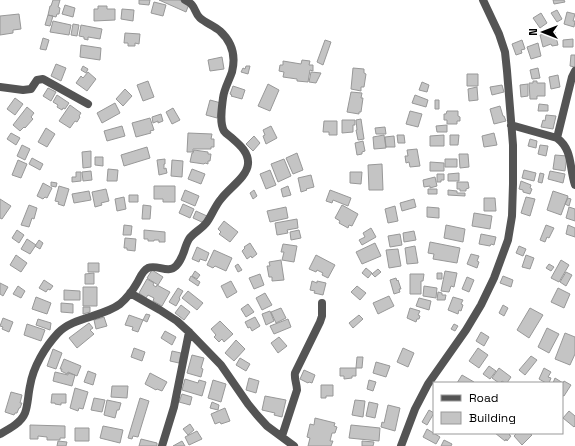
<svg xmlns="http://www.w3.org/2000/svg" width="575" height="446" viewBox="0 0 575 446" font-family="'Space Grotesk',sans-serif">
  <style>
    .building { fill: #c4c4c4; stroke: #989898 }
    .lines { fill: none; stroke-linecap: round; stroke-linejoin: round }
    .minor { stroke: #545454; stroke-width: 8 }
  </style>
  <rect width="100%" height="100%" fill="#fff"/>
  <path class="building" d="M53,0H60L58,7L60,8L59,14H57L56,17L48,15L50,6H51Z
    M139,0H150L149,5L139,4Z
    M159,0H179L189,4L186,12Z
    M553,0H564L565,2L554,4Z
    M154,2L166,5L163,16L151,13Z
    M65,5L75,8L73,17L62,14Z
    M98,6H107V9H115V20L94,21V9H98Z
    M122,9L134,10L133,21L121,19Z
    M557,10L562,19L557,22L551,13Z
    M567,12L575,14L573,21H575L574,27L564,24Z
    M541,13L547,23L540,28L533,18Z
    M19,14L21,29L13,30V33L0,35V16Z
    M48,15L53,16L50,26L45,25Z
    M53,21L71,25L69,35L50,32Z
    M73,24L79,25L77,36L71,35Z
    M81,25L102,29L100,39L88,37V40L84,39V37L79,36Z
    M555,32L558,45L552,46L551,44L543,47L540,35Z
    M125,33L140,34L139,44L135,43V46H128V43H124Z
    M43,38L49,40L46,50L40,49Z
    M573,39V47H563V40Z
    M325,40L331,42L323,65L317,62Z
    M522,40L525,49L521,50L522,53L516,55L512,44Z
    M538,43L541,56L531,59L527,47Z
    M81,45L101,48L100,60L80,57Z
    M571,55H575V67L570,66Z
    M222,57L224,69L210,71L208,60Z
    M302,60L310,61L309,65H313V71L310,70L308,82L297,81V79L283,77L284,72L279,71L280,65H283V61L301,64Z
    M56,64L66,68L61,81L51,76Z
    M83,66L88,69L86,73L81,70Z
    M246,66H250L248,74L241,72L243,68L245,69Z
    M353,68L364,69V73L366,74L364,87H361V91L351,89Z
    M538,68L540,78L532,79L530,70Z
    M88,72L96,79L87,91L76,83L81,76L83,78Z
    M311,72L321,73L316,83L309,82Z
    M467,74H478V86H467Z
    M558,75L560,87L551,89L549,77Z
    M148,81L154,97L143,101L137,85Z
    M533,81H537V83H545V96H537V99H530L529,83H533Z
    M422,82L429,85L427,92L419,90Z
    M268,84L279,90L270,111L258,106Z
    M528,84V96L521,97L520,85Z
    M502,85L504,92L492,95L490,87Z
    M233,86L245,90L242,99L231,96L232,95L230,94Z
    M477,87L478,100L469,101L468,89Z
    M48,88L56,92L51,101L43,96Z
    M125,89L132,96L123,106L116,99Z
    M351,92L362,93L361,98H363L361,112H359V114L347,112Z
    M57,95L69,103L65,109L63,108L62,110L57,107L58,105L53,102Z
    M415,95L428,100L426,107L412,103Z
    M15,98L23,104L15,115L7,109Z
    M210,100L221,103L217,118L206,115Z
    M435,100H439V109H435Z
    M115,103L120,113L102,123L97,113Z
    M539,104L548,105V111H538Z
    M70,105L81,113L79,116L80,117L77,122L75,121L70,128L59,121Z
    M500,106L503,116H504L506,121L494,124L490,109Z
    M27,107L34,113L31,117L33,119L25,128L24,127L20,131L13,125Z
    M173,108L180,120L172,124L166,112Z
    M410,111L422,114L418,127L406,124Z
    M447,111H458V116L460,117V121H457V124H447V120H444V114H446Z
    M161,114L163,121L158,123V121L153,123L152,117Z
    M546,115L556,116L553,129L541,127L543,120L545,121Z
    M150,118L154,130L150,131L151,133L136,137L132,123Z
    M361,119L364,139L358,140L356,130H357L356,120Z
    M342,120H355V125H353V132L342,133Z
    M324,121H337V135H329V132H323Z
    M447,125V132H437L436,126Z
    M122,126L125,136L107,141L104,131Z
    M271,126L277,138L266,144L263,136L265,135L263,130Z
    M385,127L386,134H376L375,128Z
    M46,128L55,134L47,147L38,142Z
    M11,133L20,138L16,145L7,139Z
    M188,133L212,134L211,139H214V147H211V149H193V152H187Z
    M494,133L497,145L484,147L482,136Z
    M384,135L386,148L374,149L373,137Z
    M397,135H404L405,143H398Z
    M444,135V146H430V136Z
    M450,135H459L458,145H450Z
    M254,136L260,143L253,151L246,144Z
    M394,136L395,147H386L385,137Z
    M530,139L537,141L536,148L528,146Z
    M363,141L365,151L362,152V154L357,155L355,143Z
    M22,145L30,149L25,160L17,156Z
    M540,145L548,146L546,156L538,154Z
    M147,147L150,158L124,166L121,155Z
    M417,149L420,166L410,167L409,162L406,163L405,156H408L407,150Z
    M194,150L208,152V154H211L210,161H208V164L205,163L204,164L190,162L192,153H193Z
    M91,151V167L83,168L82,152Z
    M297,153L303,170L293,174L286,158Z
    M459,154H468L469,167L460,168Z
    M555,155L567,156L565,171L553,169Z
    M95,157H103V166L95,165Z
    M32,158L43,164L40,170L29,164Z
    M165,159V164H164V169L166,168L167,173L159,175L157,160Z
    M284,159L291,176L278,182L271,164Z
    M445,159H457V167H445Z
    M18,160L27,164L21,178L12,175Z
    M172,160L183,161L182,177L171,176Z
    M430,162L444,163V171H430Z
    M382,164L383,190H369L368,165Z
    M108,169L118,170L117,181H107Z
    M192,169L205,174L201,184L188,179Z
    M270,170L276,185L266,189L260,174Z
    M524,170L536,173L534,181L522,178Z
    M91,171L92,180L83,181L82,172Z
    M550,171L565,174L563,183L548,179Z
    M76,172H81V181L72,182V177H76Z
    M350,172H362L361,184L350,183Z
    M459,173V181H448V174Z
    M540,173L544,174L542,183L538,182Z
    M437,174H444V180H441V182H437Z
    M311,175L314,187L306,189L307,190L301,192L298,178Z
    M435,177L437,186L430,188V186L424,187L423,180Z
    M521,181L531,185L530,188L532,189L530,194L523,192V190L519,189Z
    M51,182L57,183L56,187L51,186Z
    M457,182H468L469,188L466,189V191H460V189H457Z
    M43,183L52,188L47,198L45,197L43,199L37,196Z
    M59,186L69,189L64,206L58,204L59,202L55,201Z
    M154,186H175V202H163V199H154Z
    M288,186L291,195L283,197L281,189Z
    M106,189L109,201L101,203L102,205L95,207L92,192Z
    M428,189H437V194H428Z
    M185,190L199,196L195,206L181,200Z
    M254,190L257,196L253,199L250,193Z
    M330,190L351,198L348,206L333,200L332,203L326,201Z
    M448,190L457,191V193H465V196L448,195Z
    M89,191L91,200L74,203L72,194Z
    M553,191L568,196L561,215L547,210Z
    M129,195H138V202H129Z
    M124,197L126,209L117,211L115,199Z
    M526,197L535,199L530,216L521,213Z
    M484,198H495L496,211H484Z
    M568,198L571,199L569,206L565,204Z
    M0,199L11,206L2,219L0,218Z
    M414,199L416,207L402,211L400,203Z
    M183,204L194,209L190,218L179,213Z
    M29,205L37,208L34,219L32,218L29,227L21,225Z
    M143,205L151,206L150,219H142Z
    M342,205L358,214L352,226L349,225L348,228L339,223L340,221L335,218Z
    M395,206L398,221L388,223L385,209Z
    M286,207L288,218L270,222L267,211Z
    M427,207L439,208V218L427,217Z
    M569,207L575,209V221L566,218Z
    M196,211L207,216L204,223L193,218Z
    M474,213L492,216L490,229L472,226Z
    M297,219L298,228L287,230L288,233L277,235L275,223Z
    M224,221L238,232L230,242L219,234L221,232L218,229Z
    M124,225L132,226L131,235H123Z
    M446,225L465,229L463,242L444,238Z
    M546,225L554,228L549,238L547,237L545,242L540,240Z
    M568,225L575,228V237L566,234Z
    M371,228L376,237L362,245L359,240L365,237L363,233Z
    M17,230L24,235L19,243L12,238Z
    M144,230L165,232V242H159V240H154V241H148V239H144Z
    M299,230L301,238L291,240L290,232Z
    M414,231L416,240L404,242L403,233Z
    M400,234L402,245L390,247L388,236Z
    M481,234L496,237L494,245L491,244L490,246L479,244Z
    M125,238L136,239L135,251L127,250V248H124Z
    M27,239L36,245L30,254L21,249Z
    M39,240L43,243L40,249L35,246Z
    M430,242L460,248L457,263L433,259L434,254L428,253Z
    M250,243L257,254L252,258L251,256L247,259L242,251L245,248L244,247Z
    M375,243L381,256L362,264L356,252Z
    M283,244L297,246L294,262L282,260L284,252H281Z
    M415,246L418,263L407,264L405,248Z
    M519,246L526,249L523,256L516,253Z
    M197,247L209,253L206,261L200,259L199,262L192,259Z
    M398,249L401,266L389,268L386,250Z
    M214,250L232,258L226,271L215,266L213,268L207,265Z
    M471,254L479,256L477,261L479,262L477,268L467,264Z
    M16,255L27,263L21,272L10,265Z
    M316,255L335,265L328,278L322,275L323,273L317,270L316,272L309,269Z
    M526,255L534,258L530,269L522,267Z
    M281,260L284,280L272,281V277H269L267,266H270L269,262Z
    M561,260L569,265L559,282L551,278Z
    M88,263H99V272H88Z
    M238,264L242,270L238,272L235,266Z
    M549,264L554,267L551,271L546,268Z
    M366,268L372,273L368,278L362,273Z
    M378,269L381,272L375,277L372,274Z
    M152,270L163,277L158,285L147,278Z
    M195,271L200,275L197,279L192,276Z
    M445,271L457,273L454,287L451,286L449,292L441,291Z
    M566,272L572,275L566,286L560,282Z
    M94,273V284H85V274Z
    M437,273H442V279H437Z
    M260,274L264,285L254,289L249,278Z
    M410,274H424L423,281H421V294H410Z
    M191,276L200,282L198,286L189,280Z
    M503,276L513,280L511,287L500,283Z
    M467,277L474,280L469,292L462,289Z
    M396,278L397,281L398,280L401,289H399L400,292L394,294L390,280Z
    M147,279L154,283L153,285L156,287L157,285L170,292L162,306L153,301L154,298L148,295L146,298L139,293Z
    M44,280L53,286L50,290L48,289L46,292L39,288Z
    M231,281L237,292L227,298L221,286Z
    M312,281L317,283V281L326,283L323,295L314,293L315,291L310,290Z
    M0,283L8,287L3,296L0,294Z
    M18,286L25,291L21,298L13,294Z
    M357,286L366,293L360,300L351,292Z
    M424,286L437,288L436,298L423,296Z
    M83,287H97V306H83Z
    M178,288L183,291L179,298L180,299L176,306L169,302Z
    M558,288L570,294L564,308L551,302Z
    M64,290L80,291V300H64Z
    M188,291L203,303L197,310L182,298Z
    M438,292L442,293V295H446L445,300H437Z
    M265,293L272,305L262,310L256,298Z
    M389,296L394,306L378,314L373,303Z
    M36,297L51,303L47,314L32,309Z
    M453,297L463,300L461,304L463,305L461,311L459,310L458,314L448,310Z
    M419,298L431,301L429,310L416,306Z
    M61,303L73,304V313L61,312Z
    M248,304L254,312L246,317L241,309Z
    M181,305L190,312L184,320L175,313Z
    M503,305L508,308L504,316L499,313Z
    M83,307H90V312L83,314Z
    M281,308L286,318L276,323L271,312Z
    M410,308L420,311L418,315L420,316L419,319H417L416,322L407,318Z
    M530,308L543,315L529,338L517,330Z
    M270,311L274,321L266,325L262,314Z
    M146,314L150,315L147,322L143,320Z
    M129,315L143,320L138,332L132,330L133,327L125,325Z
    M359,315L363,319L353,328L349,323Z
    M104,317L107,326L96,329L94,320Z
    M255,317L260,326L252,331L250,327L248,328L245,322Z
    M3,318L13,322L9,332L2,329L3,327L0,326Z
    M38,319L51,323L50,330L36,325Z
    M288,319L291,327L274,334L270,326Z
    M220,321L233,334L224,342L222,339L219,342L214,337L216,335L211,329Z
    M89,323L93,328L90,330L94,334L77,348L69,338Z
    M27,324L45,330L41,341L24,335Z
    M454,324L458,326L455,331L451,329Z
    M547,328L559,334L549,353L538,347Z
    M165,331L176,337L172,345L161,338Z
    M481,332L489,337L484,346L476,341Z
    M565,333L575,337V354L570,365L555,359Z
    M279,337L287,346L278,353L271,343Z
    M236,340L245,349L234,361L225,353Z
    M134,348L145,352L142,361L131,357Z
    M403,348L414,353L408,367L397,362Z
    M478,348L488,355L479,368L469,361Z
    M53,349L62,353L56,369L47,366Z
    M172,351L181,353L179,363L170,361Z
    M192,355L204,358L201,368L203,369L201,377L187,373Z
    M531,356L537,360L525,375L519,370Z
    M357,357H363L362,368H356Z
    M240,358L250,364L246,371L236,365Z
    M64,359L81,366L77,376L68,372L67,374L61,371L62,369H60Z
    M376,362L390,366L386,377L373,373Z
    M489,366L496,371L490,379L483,374Z
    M340,368H356V376H352V378L344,379V376H340Z
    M499,368L511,377L507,383H505L502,381L500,383H499L492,378Z
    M544,368L551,372L548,377L551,378L549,383H546L539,379Z
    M304,370L315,375L312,383L309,382L308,383L300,379Z
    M88,371L96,374L93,385L84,382Z
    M55,372L68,375V373L75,375L72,386L53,381Z
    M150,373L167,382L162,391L157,389L156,390L145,384Z
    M462,375L474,382L473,383H457Z
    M249,378L259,381L256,393L246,390Z
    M555,378L563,383L564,381L571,385L564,396L562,395V383H553Z
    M185,379L198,383L199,380L206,382L202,396L182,390Z
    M213,380L226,384L221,402L208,398Z
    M369,380L376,382L373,391L367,389Z
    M321,385H333V396H326V398H321Z
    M112,386H128L127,398L111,397Z
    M75,388L88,392L83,409L79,408L78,411L70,408Z
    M11,392L22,395L20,403H22L20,408H19L17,413H15L14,415L5,412Z
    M52,394H66V403H61V405L55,404V403H51Z
    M182,394L192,397L190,405L179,402Z
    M265,396L286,400L282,417L274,415L275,413L262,410Z
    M94,398L105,400L102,412L91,410Z
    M140,398L149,401L138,437L133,436L132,439L128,438Z
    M107,400L121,403L119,410H117L115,418L104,415Z
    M355,400L365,401L363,417L352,415Z
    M212,402L219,405L218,410L210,408Z
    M369,402L378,404L375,418L366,416Z
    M388,405L400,408L395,431L381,427L382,422L384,423Z
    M225,408L230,421L221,424L220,422L215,424L211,414Z
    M429,410L434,413L427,425L422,422Z
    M569,411L575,416V426L574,427L563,418Z
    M315,418L335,423L334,426L337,427L335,433H332L330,441H333L331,446H308L310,438L307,437L310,424L314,425Z
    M190,424L194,430L188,435L183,429Z
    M30,425L65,426V438H60V440H47V437L38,436V439H30Z
    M351,425L380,428L379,441L349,438Z
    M103,426L123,430L120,443L100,438Z
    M75,428H89V441H75Z
    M427,429L440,437L436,444L423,437Z
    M197,431L202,439L189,445L185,437Z
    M495,433H511L509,435L511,436L507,441L506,439L505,441Z
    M517,433H529L532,435L522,445L514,436Z
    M141,439L157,443V446H139Z
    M444,440L452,444L451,446H441Z
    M58,441L67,442L66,446H57Z
    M182,441L185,446H173Z
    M362,441L374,442L373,446H362Z"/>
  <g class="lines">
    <path class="minor" d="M0,87L23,90L31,89L37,80L43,79L88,104
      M511,125L557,138C573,150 569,167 575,185
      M557,138L572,77L575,71
      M130,293L160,310L177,321L189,332L221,365L248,404L257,415L267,426L294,446
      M0,434C9,429 21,423 25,413C28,405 28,395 30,386C33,367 45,347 58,333C73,317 103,317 120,304C127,298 133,290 137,283C140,278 142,271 148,268C157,264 168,274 176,266C184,258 184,247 189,239C194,232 202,229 207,222C212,215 215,206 221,199C229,188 247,177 248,164C249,153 240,145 233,139C230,136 226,134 224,131C219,122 222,107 223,98C224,89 229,81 232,72C236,56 232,42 220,31C214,26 206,23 200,18C193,11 197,6 185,0
      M282,436L297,390C297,384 294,379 295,373L320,322L322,316V303
      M162,446L174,407L189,332
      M401,446L415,409L428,384L466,330L481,305L494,278L508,240L512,216L513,184V145L507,71L505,52L499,34L483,0"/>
  </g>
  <rect x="433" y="382" width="130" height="52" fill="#ffffff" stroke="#999999"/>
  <rect x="441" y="395" width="20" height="6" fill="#545454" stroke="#999999"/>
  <text x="469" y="402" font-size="12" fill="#000000">Road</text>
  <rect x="441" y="412" width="20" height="12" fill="#c4c4c4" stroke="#999999"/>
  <text x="469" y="422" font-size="12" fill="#000000">Building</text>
  <g transform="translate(543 32) rotate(270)" stroke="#ffffff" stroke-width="3" paint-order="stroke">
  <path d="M0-3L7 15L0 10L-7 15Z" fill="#000000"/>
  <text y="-6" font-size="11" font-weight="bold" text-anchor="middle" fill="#000000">N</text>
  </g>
</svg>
